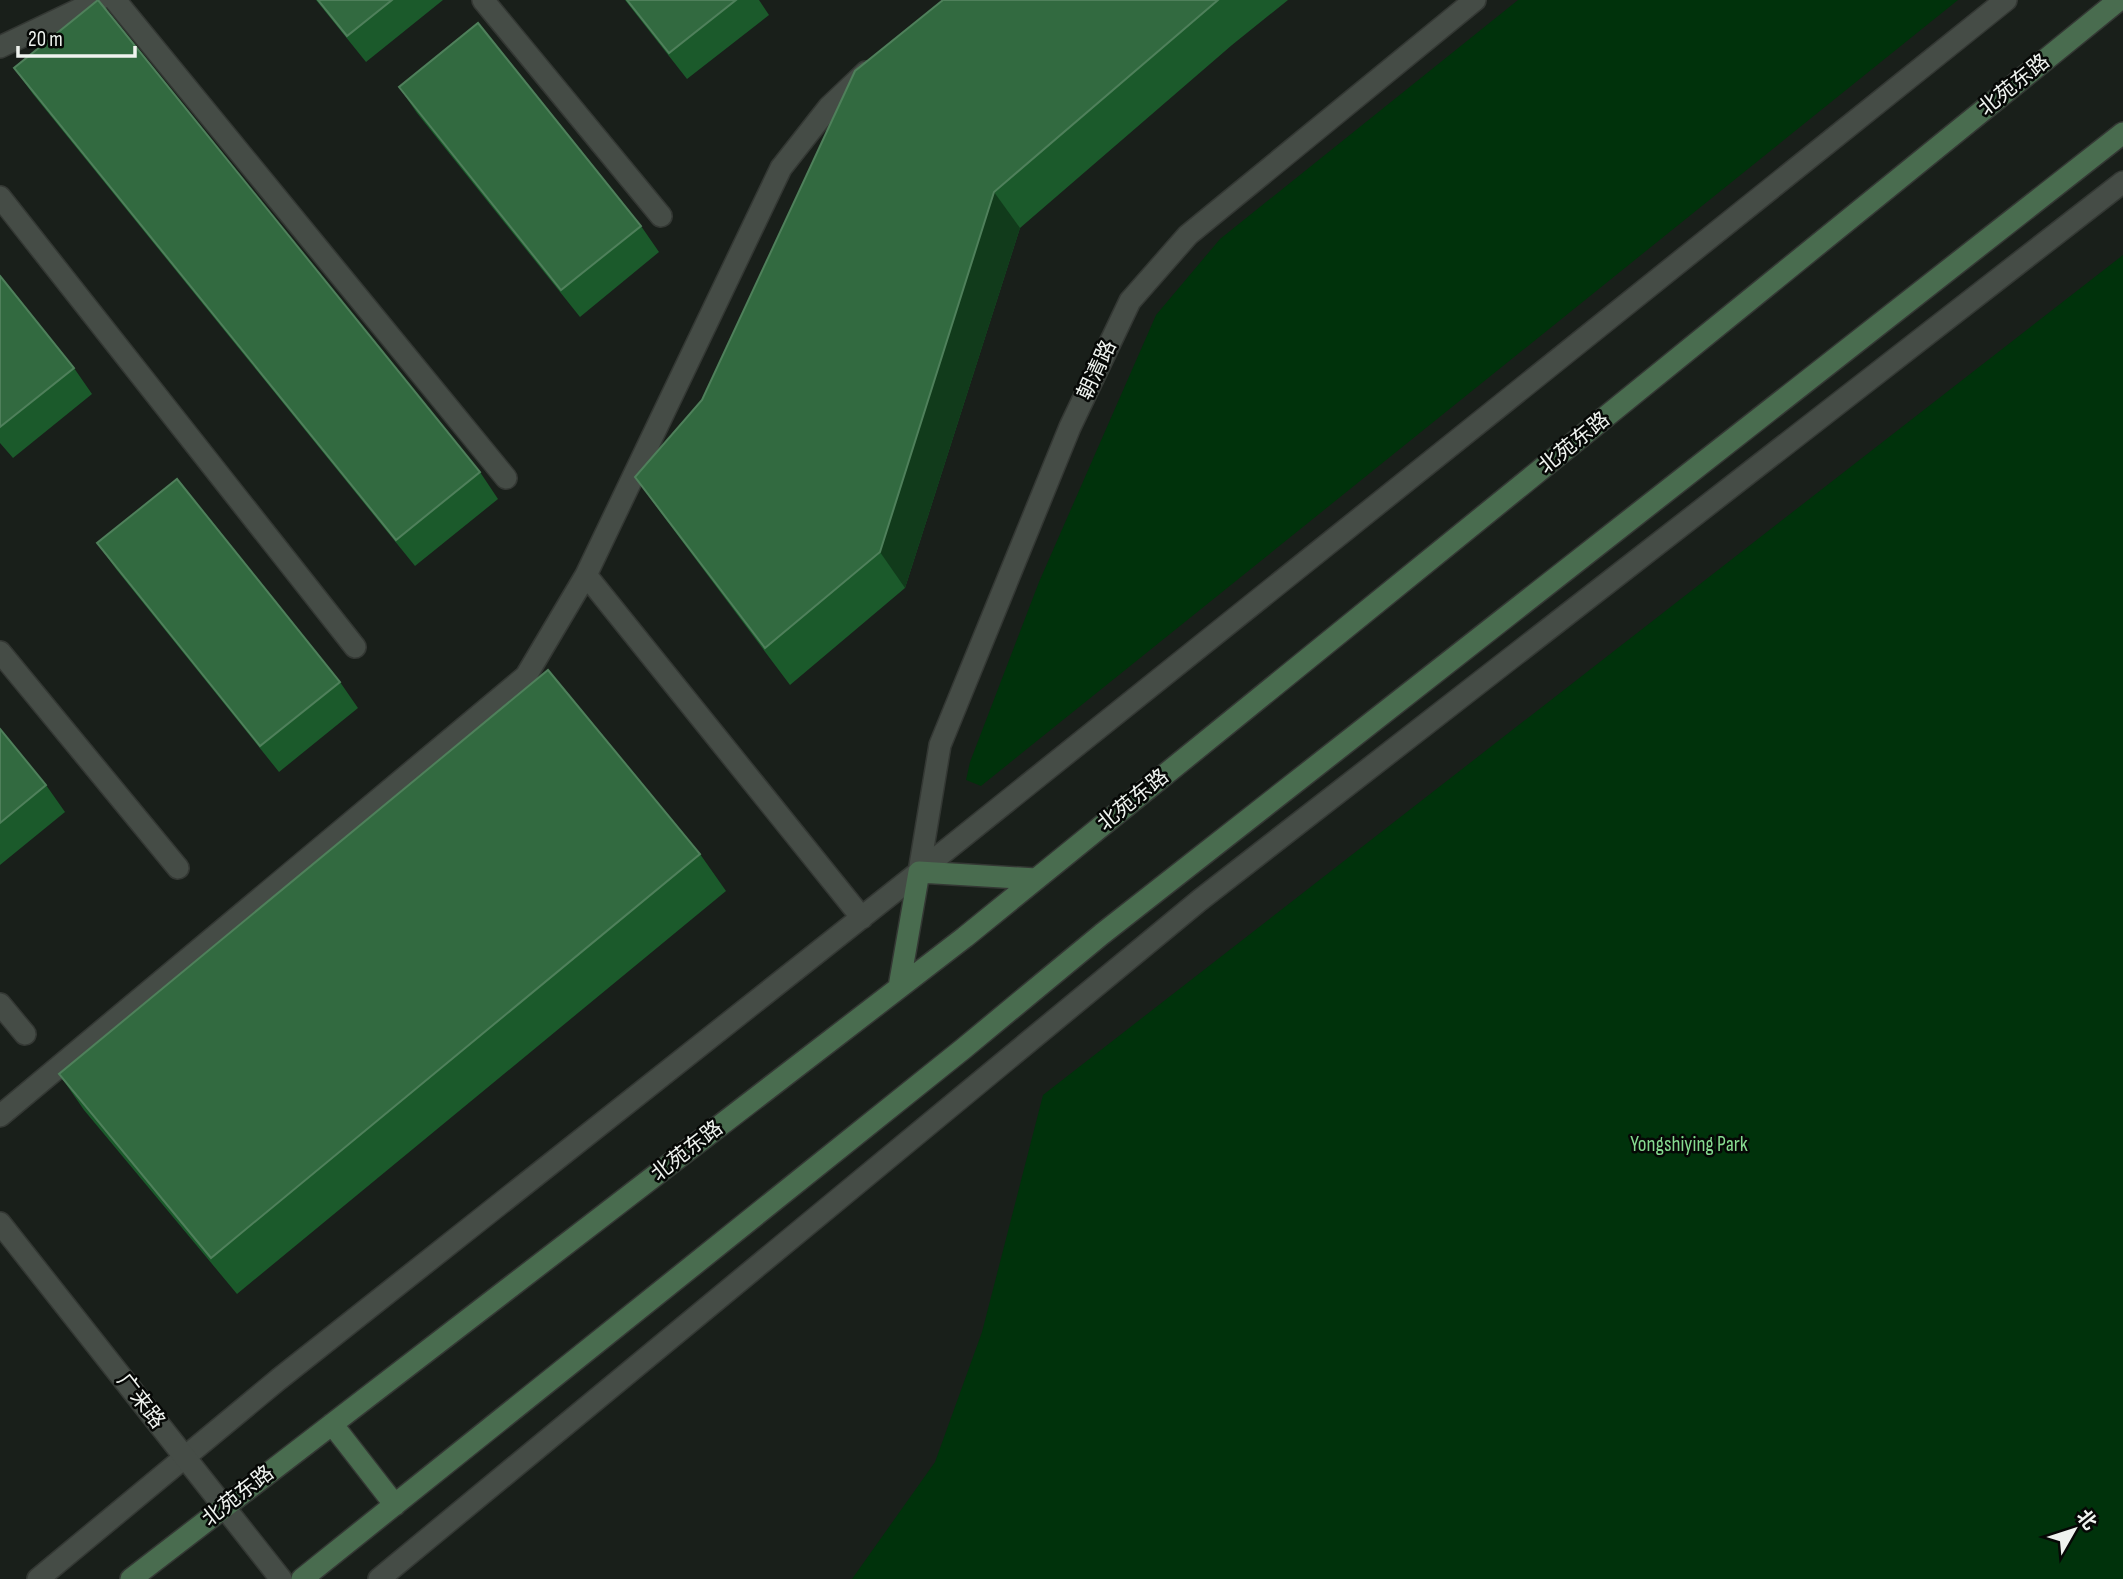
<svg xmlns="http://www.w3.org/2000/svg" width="2123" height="1579" viewBox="0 0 2123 1579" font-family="'Sofia Sans Condensed','Noto Sans SC',sans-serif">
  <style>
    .green { fill: #00320b }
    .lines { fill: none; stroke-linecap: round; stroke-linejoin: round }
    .minor-casing { stroke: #343834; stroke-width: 24 }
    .tertiary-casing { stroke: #343834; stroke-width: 24 }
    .secondary-casing { stroke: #343834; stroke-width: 24 }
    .minor { stroke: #454c46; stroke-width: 21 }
    .tertiary { stroke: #454c46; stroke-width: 21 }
    .secondary { stroke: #496c4f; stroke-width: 21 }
    .wall { fill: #1b5a2b }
    .shaded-wall { fill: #113b1b }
    .building { fill: #326a40; stroke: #4f805b; stroke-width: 2 }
    .labels { text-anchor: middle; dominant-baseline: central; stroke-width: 5; stroke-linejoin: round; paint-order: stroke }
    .street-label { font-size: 21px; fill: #eff3ef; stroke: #060806 }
    .park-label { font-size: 21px; fill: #86db90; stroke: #060806 }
  </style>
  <rect width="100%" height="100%" fill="#191f1a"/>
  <path class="green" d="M1518,0H1958L981,786L966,780L970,762L1039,582L1156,315L1220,239Z
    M2123,255V1579H852L935,1462L982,1332L1043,1095Z"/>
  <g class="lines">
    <defs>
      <path id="minor" d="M115,0L506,478
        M483,0L661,216
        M0,47L99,0
        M0,197L355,647
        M586,575L862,918
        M0,652L178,868
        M919,872L940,745L1070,427L1130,301L1188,235L1475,0
        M0,1004L25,1034
        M0,1116L526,676L586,575L781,168L829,107L866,72
        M38,1579L279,1379L919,872L2006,0
        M379,1579L1200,900L2123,182"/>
      <path id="tertiary" d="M0,1223L281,1579"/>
      <path id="secondary" d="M899,987L919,872L1036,879
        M332,1424L395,1505
        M131,1579L965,937L2119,0
        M302,1579L963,1049L1102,934L2123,133"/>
    </defs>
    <use href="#minor" class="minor-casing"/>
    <use href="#tertiary" class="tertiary-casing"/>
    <use href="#secondary" class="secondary-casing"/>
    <use href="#minor" class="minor"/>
    <use href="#tertiary" class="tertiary"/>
    <use href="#secondary" class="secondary"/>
  </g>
  <path class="wall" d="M316,0H443L366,62Z
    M625,0H759L769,15L687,79Z
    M943,0H1288L1232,45L1020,228L905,588L790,685L661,513L635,477L702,400Z
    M14,68L480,472L498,499L415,566L33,94Z
    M399,87L641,226L659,252L580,317L417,113Z
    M0,276L74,368L92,394L13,458L0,443Z
    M97,543L340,682L358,708L279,772L116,569Z
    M0,729L46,785L65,812L0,865Z
    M700,854L726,891L237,1294L84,1110L59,1074Z"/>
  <path class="shaded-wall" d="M994,192L1020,228L905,588L880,552Z"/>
  <path class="building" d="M98,0L480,472L396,540L14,68Z
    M318,0H392L347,36Z
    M627,0H736L669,53Z
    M943,0H1218L994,192L880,552L765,648L635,477L702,400L855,71Z
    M478,23L641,226L561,290L399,87Z
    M0,276L74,368L0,427Z
    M177,479L340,682L260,746L97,543Z
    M548,670L700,854L211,1258L59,1074Z
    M0,729L46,785L0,823Z"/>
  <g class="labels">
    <g class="street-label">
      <text transform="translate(2014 85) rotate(-39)">北苑东路</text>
      <text transform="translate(1097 370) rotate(-65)">朝清路</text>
      <text transform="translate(1574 443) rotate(-39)">北苑东路</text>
      <text transform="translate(1133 800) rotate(-39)">北苑东路</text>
      <text transform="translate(687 1151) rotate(-38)">北苑东路</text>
      <text transform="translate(141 1401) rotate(52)">广来路</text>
      <text transform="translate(238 1496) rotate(-38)">北苑东路</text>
    </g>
    <g class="park-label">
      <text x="1689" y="1144">Yongshiying Park</text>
    </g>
  </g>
  <g transform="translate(2074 1530) rotate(51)" stroke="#060806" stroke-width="5" paint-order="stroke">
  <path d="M0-5L12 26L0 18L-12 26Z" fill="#eff3ef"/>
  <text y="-10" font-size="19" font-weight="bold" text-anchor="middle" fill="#eff3ef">北</text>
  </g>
  <path d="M18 46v10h117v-10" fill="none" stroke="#eff3ef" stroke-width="3.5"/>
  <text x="28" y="46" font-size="21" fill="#eff3ef" stroke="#060806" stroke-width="5" paint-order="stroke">20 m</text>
</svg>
